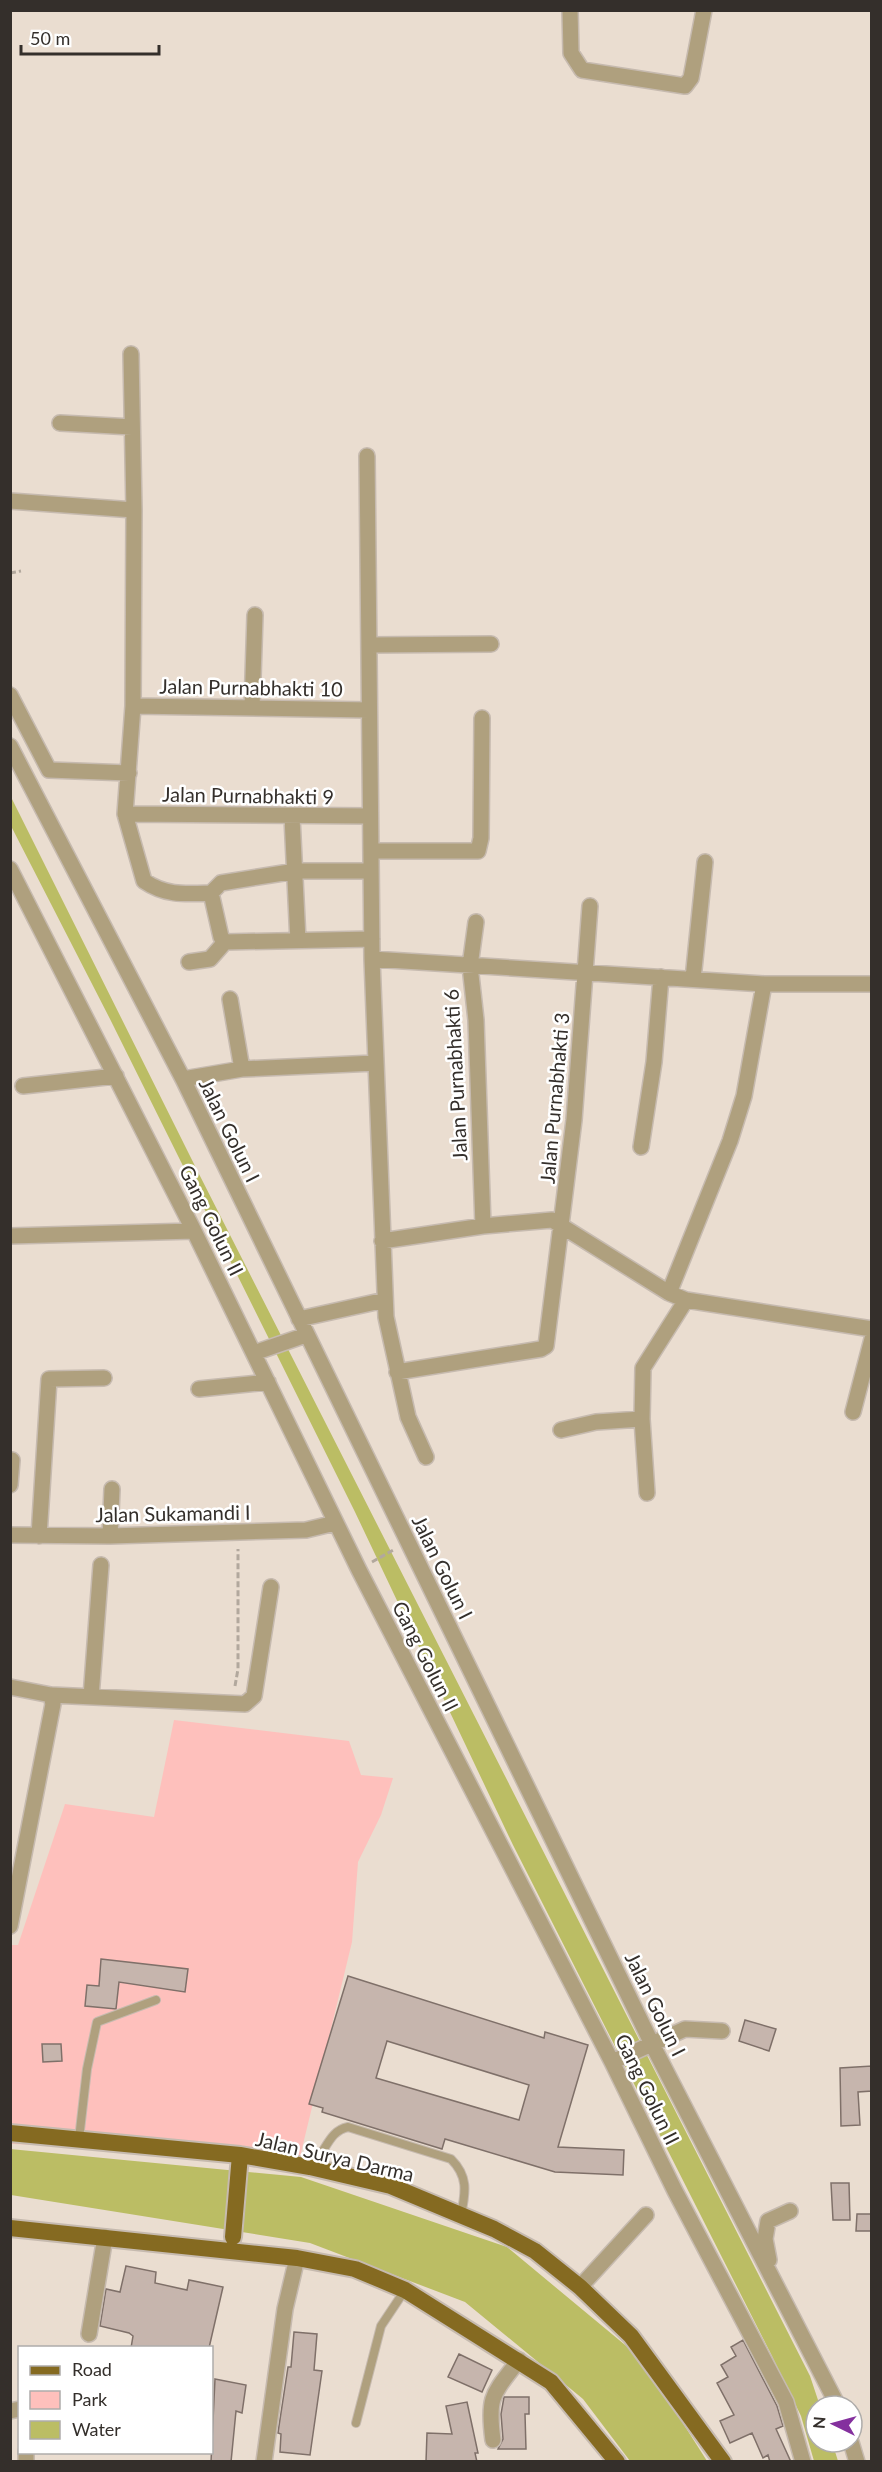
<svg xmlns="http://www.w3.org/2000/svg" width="882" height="2472" viewBox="0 0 882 2472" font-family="Lato,sans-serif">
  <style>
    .green { fill: #fec0bc }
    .water { fill: #bbbd64 }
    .building { fill: #c6b5ad; stroke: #7f7069; stroke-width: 1.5; fill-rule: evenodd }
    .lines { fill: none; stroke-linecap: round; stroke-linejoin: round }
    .service-casing { stroke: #c6baaf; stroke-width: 10 }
    .minor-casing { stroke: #c6baaf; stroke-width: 18 }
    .primary-casing { stroke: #c6baaf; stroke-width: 20 }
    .path { stroke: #b2a89d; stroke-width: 3; stroke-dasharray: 6 3; stroke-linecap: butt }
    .service { stroke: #afa07e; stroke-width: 8 }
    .minor { stroke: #afa07e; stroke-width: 15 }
    .primary { stroke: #856a21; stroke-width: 16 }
    .labels { text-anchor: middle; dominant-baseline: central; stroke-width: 5; stroke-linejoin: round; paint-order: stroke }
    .street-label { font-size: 20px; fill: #342f2b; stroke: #fff }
  </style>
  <rect width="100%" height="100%" fill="#eaddd0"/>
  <path class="green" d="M174,1720L349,1741L361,1775L393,1778L381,1815L358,1862L352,1942L298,2165L77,2146L11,2144V1945H18L65,1804L154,1817Z"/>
  <path class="water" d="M10,795L199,1174L810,2376L820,2406H816V2442H832L838,2461H814L801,2416L771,2354L513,1845L355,1512L110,1019L11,826Z
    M10,2149L301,2177L507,2247L642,2359L707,2461H630L583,2399L465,2302L310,2243L11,2195Z"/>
  <path class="building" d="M101,1959L188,1969L185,1992L119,1982L116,2009L85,2006L87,1985L99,1986Z
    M348,1976L544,2038L545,2032L588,2045L558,2147L624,2150L623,2175L555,2172L445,2139L442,2149L322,2112L323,2108L309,2104ZM387,2041L529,2085L519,2120L376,2078Z
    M745,2020L776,2029L769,2051L739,2041Z
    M42,2044H61L62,2061L43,2062Z
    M872,2066V2091L858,2092L860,2125L841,2126L840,2068Z
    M831,2183H849L850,2220H833Z
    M857,2214H872V2231H856Z
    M126,2266L156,2272L155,2283L187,2290L189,2280L223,2287L209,2348H131L133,2336L129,2333L100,2326L106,2289L120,2292Z
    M294,2332L317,2334L314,2370L322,2371L310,2455L280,2452L281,2434L278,2433L279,2426L288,2367H291Z
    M743,2340L777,2406L783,2426L776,2429L791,2462H770L768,2455L763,2458L752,2433L730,2443L720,2421L734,2415L717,2383L728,2377L721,2365L736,2356L731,2347Z
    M459,2354L492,2370L482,2392L448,2377Z
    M215,2379L246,2385L242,2413L236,2411L231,2462H211Z
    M504,2397H529V2414H525L526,2449H498L503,2439L501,2414Z
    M467,2402L478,2453H475L477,2462H426L427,2433L452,2434L446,2406Z"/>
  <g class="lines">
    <defs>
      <path id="service" d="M79,2139L87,2069L97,2022L156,2000
        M311,2166C326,2153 328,2131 348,2127L451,2159C468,2176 466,2191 461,2215
        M356,2423L381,2326L405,2290"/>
      <path id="minor" d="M570,10L571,53L582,70L685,86L691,78L704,10
        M131,354L134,510L133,706L125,814L144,881C166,896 185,894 211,893L221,883L296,871H371
        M60,423L132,427
        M367,456L372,959L386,1317L408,1417L426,1457
        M10,501L134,510
        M369,645L491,644
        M10,695L49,770L129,773
        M133,706L369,710
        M252,708L255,615
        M10,746L183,1079L651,2042L838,2406
        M125,814L370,816
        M292,817L298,941
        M371,851H478L481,838L482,718
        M10,869L194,1231L359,1570L612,2062L675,2191L786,2402L803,2462
        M211,893L221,937L225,942L372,939
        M476,922L470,966L476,1020L483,1226
        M372,959L764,984H872
        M189,962L210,959L225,942
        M693,979L705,862
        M230,999L242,1069
        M183,1079L242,1069L375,1063
        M23,1086L116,1076
        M641,1147L654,1062L661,977
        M10,1236L194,1231
        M382,1241L483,1226L552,1220L669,1293L686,1300L872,1329
        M669,1293L730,1141L744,1096L764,984
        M299,1319L385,1300
        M254,1353L306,1335
        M397,1372L541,1349L546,1346L574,1120L590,906
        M199,1389L268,1382
        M853,1412L872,1339
        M561,1430L596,1422L642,1419
        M10,1485L12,1460
        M647,1493L642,1419L643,1368L686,1300
        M10,1535L110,1536L306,1530L335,1523
        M39,1536L49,1379L104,1378
        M110,1536L112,1489
        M10,1687L51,1695L245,1704L254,1696L271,1587
        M91,1697L101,1565
        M10,1926L53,1704L51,1695
        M612,2062L685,2029L722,2031
        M769,2260L765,2239L768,2221L790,2211
        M580,2287L646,2215
        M89,2334L105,2237
        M10,2411L20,2409
        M493,2440C487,2396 493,2394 519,2360
        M851,2442L857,2462
        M26,2452V2462
        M264,2462L285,2309L297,2258"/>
      <path id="primary" d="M10,2133L240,2155L310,2167L391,2186L494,2229L535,2251L580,2287L631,2336L723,2462
        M10,2228L297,2258L355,2269L405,2290L551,2382L617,2462
        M233,2237L240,2155"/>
    </defs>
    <use href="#service" class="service-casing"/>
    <use href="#minor" class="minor-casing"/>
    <use href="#primary" class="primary-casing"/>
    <path class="path" d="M10,573L21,571
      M372,1562L395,1549
      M235,1686L238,1669V1549"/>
    <use href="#service" class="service"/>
    <use href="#minor" class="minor"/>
    <use href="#primary" class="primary"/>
  </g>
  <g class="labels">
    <g class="street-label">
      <text transform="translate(251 687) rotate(1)">Jalan Purnabhakti 10</text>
      <text transform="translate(248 795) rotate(1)">Jalan Purnabhakti 9</text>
      <text transform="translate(455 1075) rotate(-93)">Jalan Purnabhakti 6</text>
      <text transform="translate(554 1098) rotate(-85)">Jalan Purnabhakti 3</text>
      <text transform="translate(230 1130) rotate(64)">Jalan Golun I</text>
      <text transform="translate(212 1220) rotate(64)">Gang Golun II</text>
      <text transform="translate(173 1513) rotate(-1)">Jalan Sukamandi I</text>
      <text transform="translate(443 1567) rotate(64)">Jalan Golun I</text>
      <text transform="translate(426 1656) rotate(63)">Gang Golun II</text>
      <text transform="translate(656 2004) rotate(64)">Jalan Golun I</text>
      <text transform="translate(648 2089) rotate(64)">Gang Golun II</text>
      <text transform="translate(335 2156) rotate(13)">Jalan Surya Darma</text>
    </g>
  </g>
  <rect width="882" height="2472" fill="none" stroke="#342f2b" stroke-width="24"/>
  <rect x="18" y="2346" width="195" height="108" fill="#ffffff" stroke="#aeacaa" stroke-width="1.5"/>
  <rect x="30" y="2366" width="30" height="9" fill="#856a21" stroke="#aeacaa" stroke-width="1.5"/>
  <text x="72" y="2376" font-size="18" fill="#342f2b">Road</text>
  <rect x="30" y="2391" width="30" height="18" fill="#fec0bc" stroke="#aeacaa" stroke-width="1.5"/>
  <text x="72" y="2406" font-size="18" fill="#342f2b">Park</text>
  <rect x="30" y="2421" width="30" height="18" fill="#bbbd64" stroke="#aeacaa" stroke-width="1.5"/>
  <text x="72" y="2436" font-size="18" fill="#342f2b">Water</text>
  <g transform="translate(834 2424) rotate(275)"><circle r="28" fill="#ffffff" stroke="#aeacaa" stroke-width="1.5"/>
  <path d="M0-4.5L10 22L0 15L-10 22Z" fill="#84309e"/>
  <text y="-9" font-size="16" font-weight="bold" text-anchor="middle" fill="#342f2b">N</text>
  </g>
  <path d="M21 45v9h138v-9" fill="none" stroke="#342f2b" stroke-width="3"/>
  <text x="30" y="45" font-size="18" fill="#342f2b" stroke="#ffffff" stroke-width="4.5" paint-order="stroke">50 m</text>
</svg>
